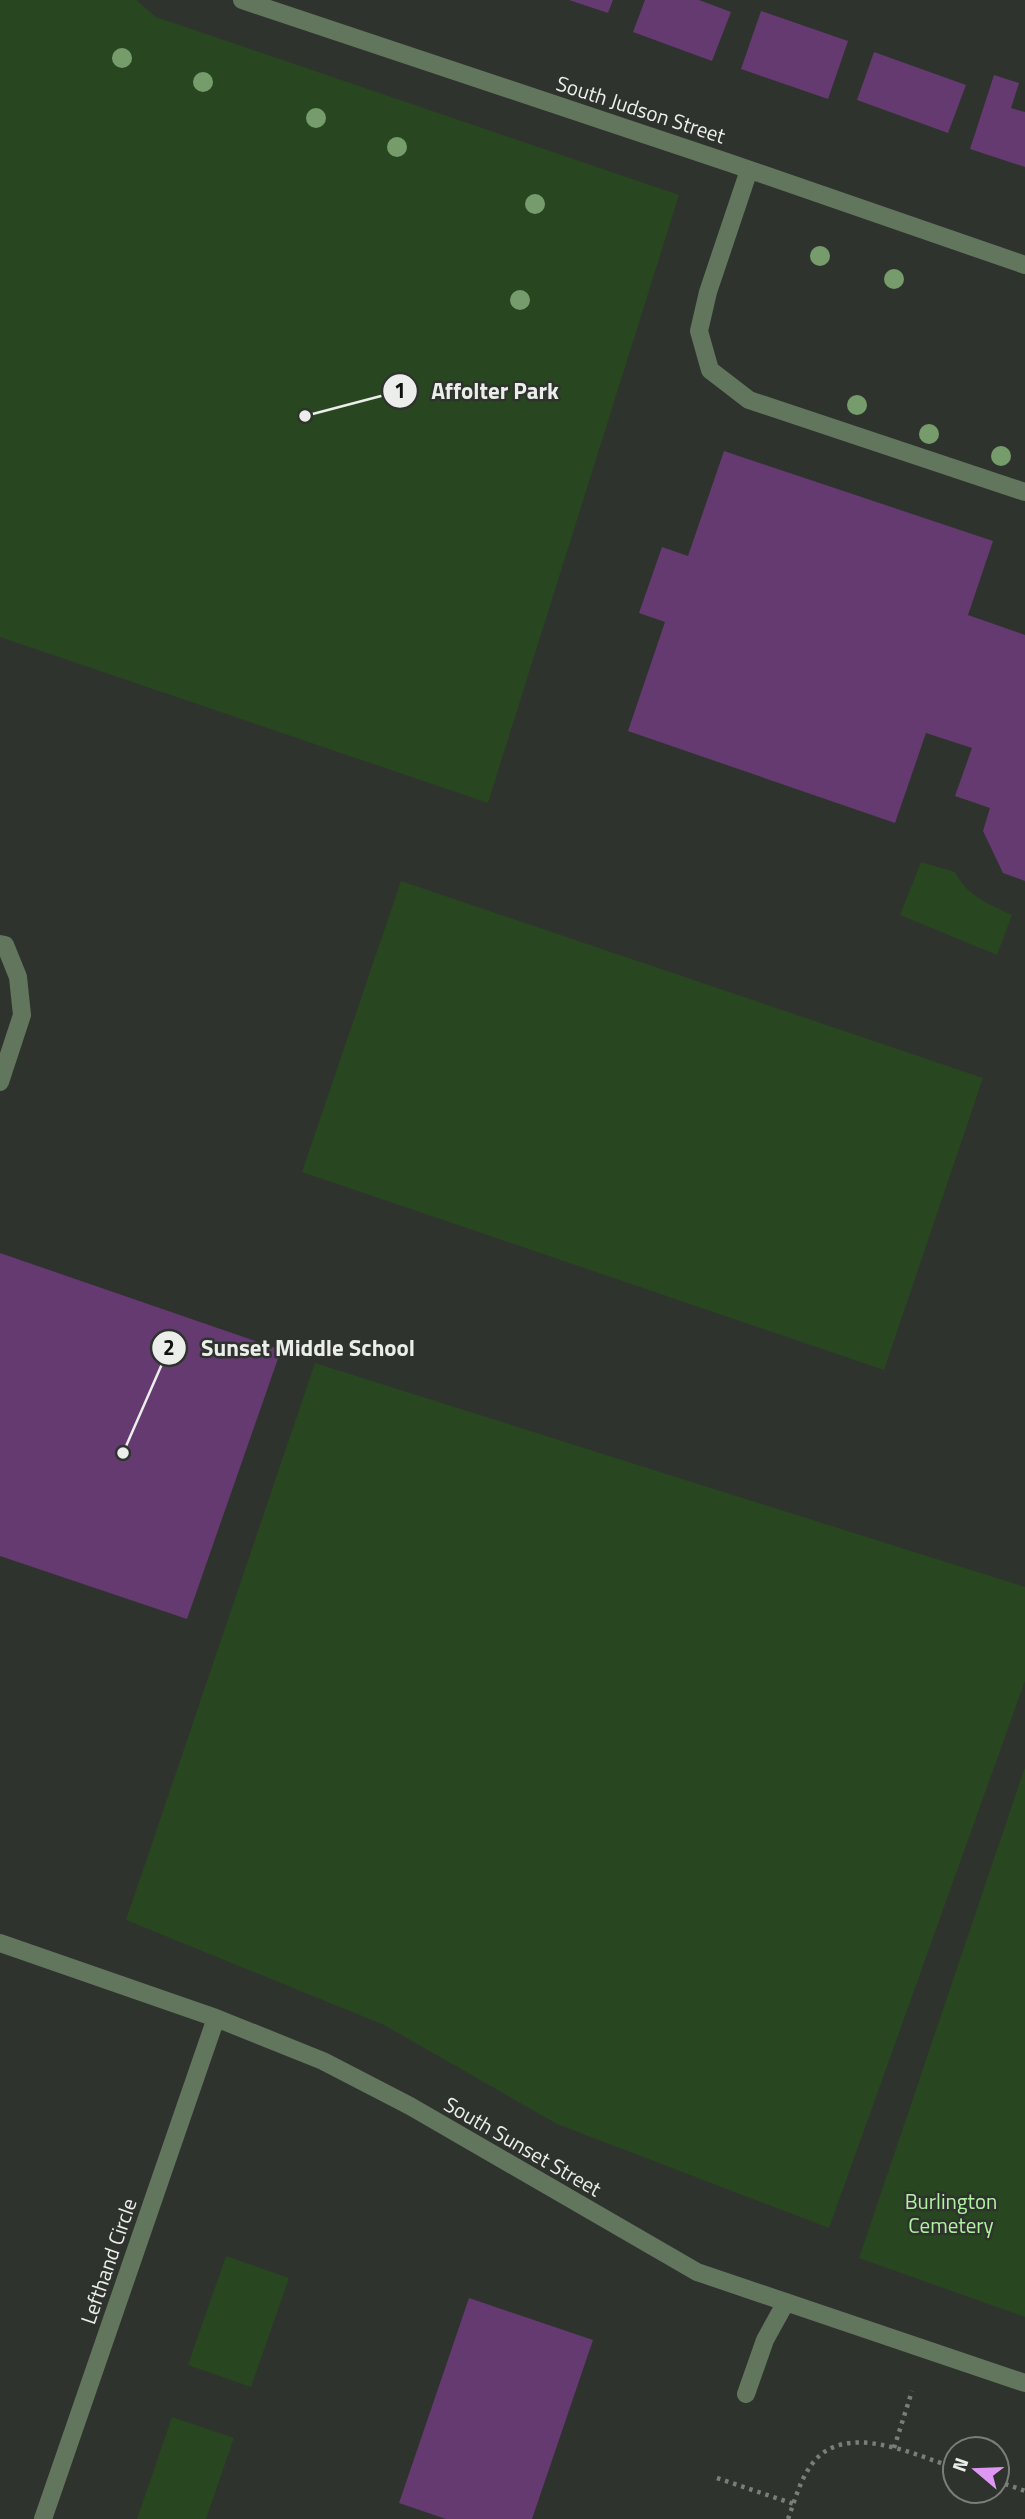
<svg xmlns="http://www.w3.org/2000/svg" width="1025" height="2519" viewBox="0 0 1025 2519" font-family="'Titillium Web',sans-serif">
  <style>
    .green { fill: #284620 }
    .building { fill: #643a70 }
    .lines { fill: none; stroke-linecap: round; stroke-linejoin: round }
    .path { stroke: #7a7e79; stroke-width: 4.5; stroke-dasharray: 3.5 5; stroke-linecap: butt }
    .minor { stroke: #62765d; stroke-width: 18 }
    .tree { fill: #769c6c }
    .labels { text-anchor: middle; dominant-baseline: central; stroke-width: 5; stroke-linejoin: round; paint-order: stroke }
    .street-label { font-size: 21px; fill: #ebeeea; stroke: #2f332e }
    .park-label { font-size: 21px; fill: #b0f29f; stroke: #2f332e }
    .leader { fill: none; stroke: #ebeeea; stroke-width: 2.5 }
    .callout-dot { fill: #ebeeea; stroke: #2f332e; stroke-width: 2.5 }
    .mark-label { font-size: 21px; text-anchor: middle; font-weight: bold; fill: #111 }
    .callout-label { font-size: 23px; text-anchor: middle; font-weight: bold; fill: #ebeeea; stroke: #2f332e; stroke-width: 5; stroke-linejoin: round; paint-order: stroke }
  </style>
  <rect width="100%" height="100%" fill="#2f332e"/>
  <path class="green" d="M0,0H136L156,17L679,195L488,803L0,637Z
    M921,862L955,872C967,896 989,904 1012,915L997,955L900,915Z
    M401,881L983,1078L884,1370L302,1172Z
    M315,1363L1025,1587V1681L829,2228L557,2124L384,2025L126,1920Z
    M1025,1767V2317L859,2258Z
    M226,2256L289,2278L251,2387L188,2365Z
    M172,2417L234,2438L206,2519H137Z"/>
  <path class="building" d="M569,0H613L608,13Z
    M645,0H699L731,12L712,61L633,32Z
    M761,11L848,41L828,99L741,69Z
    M874,52L966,85L948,133L857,100Z
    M994,75L1019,83L1011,108L1025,112V167L970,149Z
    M724,451L993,541L968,615L1025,635V881L1003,873L983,831L990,808L955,796L972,748L926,733L895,823L628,731L665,622L639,613L662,547L688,556Z
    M0,1253L281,1350L187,1619L0,1556Z
    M469,2298L593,2340L532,2519H446L399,2503Z"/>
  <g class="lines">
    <path class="path" d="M894,2448L912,2391
      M717,2478L794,2504
      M997,2481L1025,2491
      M788,2519C795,2500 800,2480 812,2464C844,2420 915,2455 955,2468"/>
    <path class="minor" d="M242,0L727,162L1025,265
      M749,170L708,292L699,331L710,370L749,400L1025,492
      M0,944L5,945L18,977L22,1015L0,1082
      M0,1943L216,2018L323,2061L410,2106L697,2272L1025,2383
      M746,2394L765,2340L786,2302
      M43,2519L216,2018"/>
  </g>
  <g class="tree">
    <circle cx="122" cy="58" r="10"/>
    <circle cx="203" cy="82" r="10"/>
    <circle cx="316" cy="118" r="10"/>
    <circle cx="397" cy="147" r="10"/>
    <circle cx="535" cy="204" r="10"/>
    <circle cx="820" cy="256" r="10"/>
    <circle cx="894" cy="279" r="10"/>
    <circle cx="520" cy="300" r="10"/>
    <circle cx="857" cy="405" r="10"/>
    <circle cx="929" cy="434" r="10"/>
    <circle cx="1001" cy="456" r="10"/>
  </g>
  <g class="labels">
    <g class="street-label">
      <text transform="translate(641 109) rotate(18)">South Judson Street</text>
      <text transform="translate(523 2146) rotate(30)">South Sunset Street</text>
      <text transform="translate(108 2261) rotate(-71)">Lefthand Circle</text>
    </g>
    <g class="park-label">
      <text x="951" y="2201">Burlington<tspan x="951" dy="24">Cemetery</tspan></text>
    </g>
  </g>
  <path class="leader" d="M305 416L400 391M123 1453L169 1348"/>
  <g class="callout-dot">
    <circle cx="305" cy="416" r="7"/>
    <circle cx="123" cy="1453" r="7"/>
    <circle cx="400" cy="391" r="18"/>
    <circle cx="169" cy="1348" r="18"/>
  </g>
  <g class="mark-label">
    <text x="400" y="398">1</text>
    <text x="169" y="1355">2</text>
  </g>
  <g class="callout-label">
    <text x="495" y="399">Affolter Park</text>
    <text x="308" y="1356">Sunset Middle School</text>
  </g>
  <g transform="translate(976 2470) rotate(289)"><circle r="33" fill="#2f332e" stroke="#7a7e79" stroke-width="2"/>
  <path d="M0-5L12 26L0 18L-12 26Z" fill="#de98f3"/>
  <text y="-10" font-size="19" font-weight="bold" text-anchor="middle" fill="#ebeeea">N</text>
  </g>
</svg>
